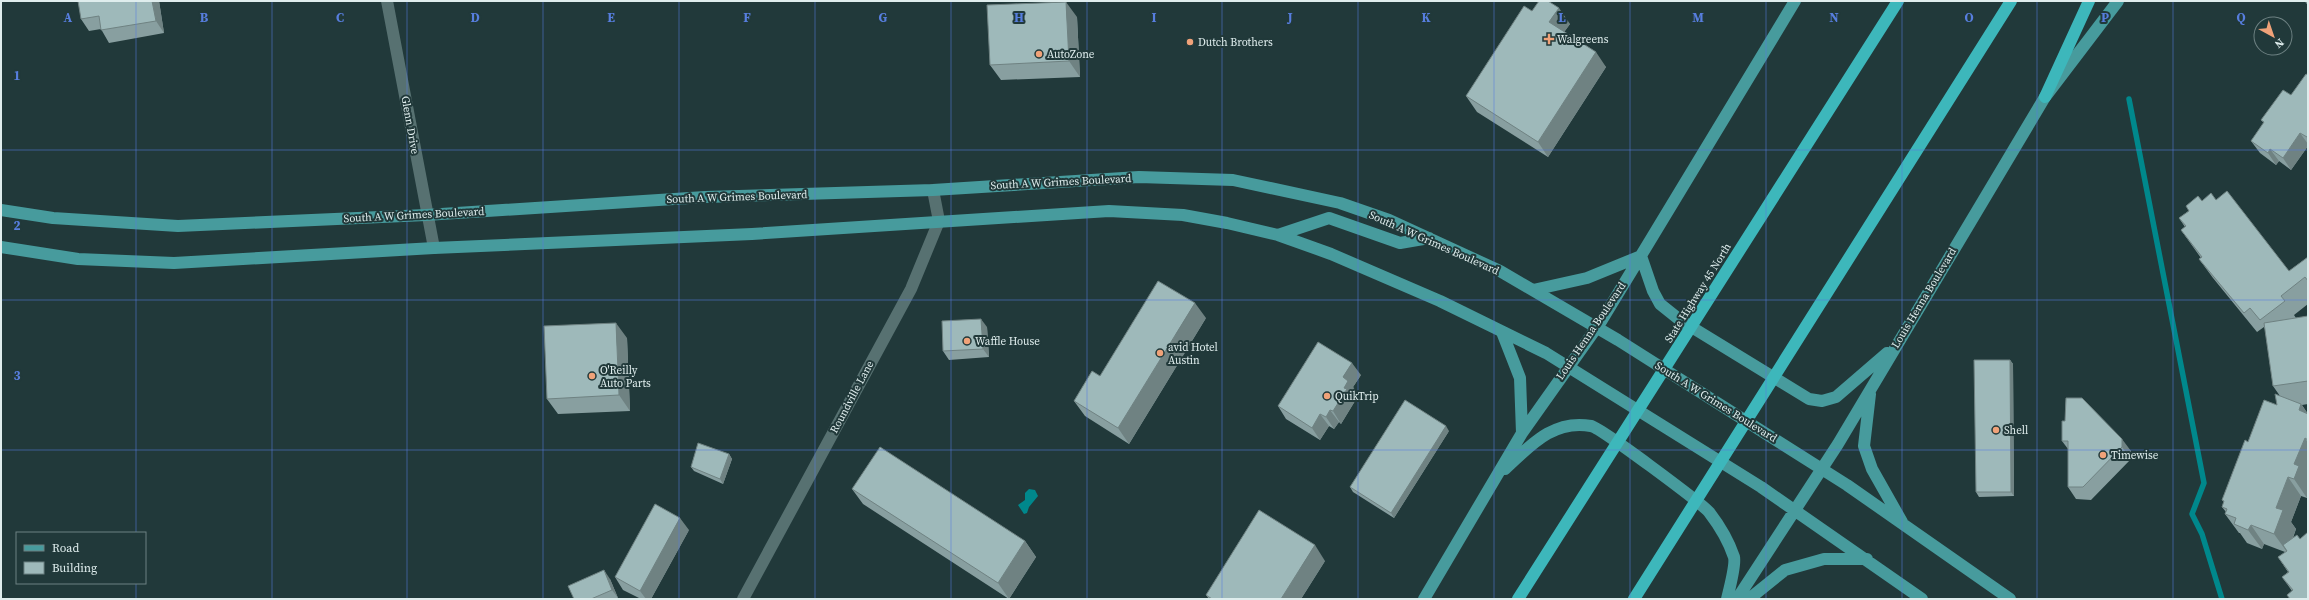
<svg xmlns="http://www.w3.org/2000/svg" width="2309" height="600" viewBox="0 0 2309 600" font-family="'Source Serif 4',serif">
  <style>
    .water { fill: #00888c }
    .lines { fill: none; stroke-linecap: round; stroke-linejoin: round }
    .stream { stroke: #00888c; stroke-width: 5.5 }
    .minor { stroke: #577171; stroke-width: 12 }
    .major { stroke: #479b9d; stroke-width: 12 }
    .highway { stroke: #3db7bb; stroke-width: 12 }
    .wall { fill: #889fa0 }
    .shaded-wall { fill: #6f8282 }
    .building { fill: #9eb9ba; stroke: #6f8282 }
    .grid { fill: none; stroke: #577ede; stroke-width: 1; stroke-opacity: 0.55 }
    .poi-dot { fill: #f0a279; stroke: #21393a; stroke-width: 1.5 }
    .labels { text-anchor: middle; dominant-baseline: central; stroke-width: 4; stroke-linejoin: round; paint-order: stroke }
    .poi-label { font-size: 11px; fill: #dfeded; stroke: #21393a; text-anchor: start }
    .street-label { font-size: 11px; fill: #dfeded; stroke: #21393a }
    .grid-label { font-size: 13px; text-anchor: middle; font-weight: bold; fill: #577ede; stroke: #21393a; stroke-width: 4; stroke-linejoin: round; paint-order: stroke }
  </style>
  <rect width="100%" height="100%" fill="#21393a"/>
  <path class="water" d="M1029,489L1035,490L1038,496L1029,507L1027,513L1024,514L1018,505L1025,500V493Z"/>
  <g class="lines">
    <path class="stream" d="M2129,99L2204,483L2192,514L2202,534L2222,599"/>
    <path class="minor" d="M387,1L434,248
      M743,599L911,289L939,221L933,190"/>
    <path class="major" d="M1,210L53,218L178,226L426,215L705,197L933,190L1139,177L1233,180L1340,203L1389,220L1500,271L1618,340L1847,485L2010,599
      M1278,235L1329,218L1400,243L1429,238
      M1,247L78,259L174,263L434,248L752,234L1109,211L1183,215L1227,223L1278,235L1331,254L1440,301L1546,353L1761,487L1922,599
      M1641,256L1653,291L1660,304L1680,320L1809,399L1822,401L1836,397L1887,353
      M1533,290L1587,278L1641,256
      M1502,332L1520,378L1522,433
      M1870,394L1864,446L1872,469L1902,522
      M1505,469C1530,446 1553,419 1591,426C1601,428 1700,502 1709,512C1719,525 1729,542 1734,557C1736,565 1729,590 1727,599
      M1424,599L1522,433L1602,320L1795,1
      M1737,599L1838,444L2045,97L2118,1
      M1749,599L1785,570L1824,559H1867"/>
    <path class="highway" d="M2045,97L2089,1
      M1518,599L1898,1
      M1634,599L2011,1"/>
  </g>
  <path class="wall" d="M159,1L164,33L109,43L101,29L89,31L81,19Z
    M1532,11L1570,24L1564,32L1606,67L1548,157L1477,112L1466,96Z
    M1077,17L1080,77L1001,80L990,65Z
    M2308,75V146L2291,170L2279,161L2276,165L2260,153L2251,141L2264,123L2261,120L2291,95Z
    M2216,200L2289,271L2308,257V304L2294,315L2296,318L2308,316V404L2302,405L2308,414V495L2307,498L2301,496L2291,522L2296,529L2293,538L2308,599L2292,591L2282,577L2288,572L2278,557L2285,552L2264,544L2262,549L2247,543L2240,533H2239L2225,514L2226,512L2222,507L2224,502L2222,500L2248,442L2277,405L2280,396L2273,386L2265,329L2264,327L2257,332L2213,278L2199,259L2201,258L2181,230L2185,227L2179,218L2202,201Z
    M1206,318L1129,444L1085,416L1074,401L1100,376Z
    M987,327L989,357L949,360L943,351Z
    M627,338L630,411L558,414L547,399Z
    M2010,360L2013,364L2014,496L1979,497L1976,492Z
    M1361,375L1353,387L1357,393L1353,399L1355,401L1341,424L1339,422L1334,429L1329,426L1320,440L1286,419L1278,406Z
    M2066,398L2131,451V459L2091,500L2076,499L2068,487V449L2062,441L2065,421Z
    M1449,431L1394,518L1353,492L1350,487Z
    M729,454L732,459L723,484L694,471L691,467Z
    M852,489L1025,541L1036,557L1009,599L863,504Z
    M689,530L651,599H641L623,590L615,577Z
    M1325,561L1301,599H1209L1206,595Z
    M610,579L618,598L616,599H574Z"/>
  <path class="shaded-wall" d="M152,1H159L164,33L156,21Z
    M1066,2L1077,17L1080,77L1069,61Z
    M1559,8L1570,24L1560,38L1549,22Z
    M1596,52L1606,67L1548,157L1538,142Z
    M2300,133L2308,144V146L2291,170L2283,158Z
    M2270,149L2279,161L2276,165L2268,153Z
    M1195,303L1206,318L1129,444L1118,428Z
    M981,319L987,327L989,357L983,349Z
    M616,323L627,338L630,411L619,395Z
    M2010,360L2013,364L2014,496L2011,492Z
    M1352,363L1361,375L1353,387L1357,393L1353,399L1355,401L1341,424L1333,411L1344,388L1343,377Z
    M2301,404L2308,414L2299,410Z
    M1330,410L1339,422L1334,429L1326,417Z
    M1320,414L1329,426L1320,440L1312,428Z
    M1446,426L1449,431L1394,518L1391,513Z
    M2305,438L2308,443V495L2307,498L2294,479V464Z
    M2122,439L2131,451V459L2122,447Z
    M729,454L732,459L723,484L720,479Z
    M2288,477L2301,496L2291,522L2296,529L2287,552L2274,534L2276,508Z
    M680,518L689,530L651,599H646L640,591Z
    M2251,525L2264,544L2262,549L2248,530Z
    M1025,541L1036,557L1009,599L998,583Z
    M1315,545L1325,561L1301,599H1281Z
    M604,570L610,579L618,598L612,590Z"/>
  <path class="building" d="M78,1H152L156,21L101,30L99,16L81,19Z
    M1539,1H1548L1559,8L1549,22L1596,52L1538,142L1466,96L1524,6L1532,11Z
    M2305,1H2308V5Z
    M1066,2L1069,61L990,65L987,5Z
    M2306,74L2308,75V135L2307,137L2300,133L2283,158L2270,149L2268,153L2251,141L2264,122L2261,120L2283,90L2291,95Z
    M2227,191L2289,271L2308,257V281L2305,277L2281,296L2285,301L2260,320L2250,308L2244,313L2199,259L2202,257L2181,230L2186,226L2179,218L2189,211L2186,206L2198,196L2202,201L2211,193L2216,200Z
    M1158,281L1195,303L1118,428L1074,401L1092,371L1100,376Z
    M2308,316V381L2273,386L2264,323Z
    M981,319L983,349L943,351L942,321Z
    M616,323L619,395L547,399L544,326Z
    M1318,342L1352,363L1343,377L1348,381L1344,388L1347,389L1333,411L1330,410L1326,417L1320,414L1312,428L1278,406Z
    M1974,360H2010L2011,492H1976Z
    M2275,394L2301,404L2299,410L2308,414V440L2305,438L2294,464L2299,466L2294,479L2288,477L2276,508L2283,510L2274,534L2251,525L2248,530L2234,524L2236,518L2225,514L2227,509L2222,507L2224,501L2222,500L2245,440L2248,442L2264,400L2277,405Z
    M2066,398H2082L2122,439V447L2083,487H2068V441H2062V421H2065Z
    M1405,400L1446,426L1391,513L1350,487Z
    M698,443L729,454L720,479L691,467Z
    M880,447L1025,541L998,583L852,489Z
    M655,504L680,518L640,591L615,577Z
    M1259,510L1315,545L1281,599H1212L1206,595Z
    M2308,532V599H2290L2287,595L2293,590L2282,577L2289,572L2278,557L2287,551L2283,545L2297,535L2300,539Z
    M604,570L612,590L591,599H574L568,586Z"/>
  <path class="grid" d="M136,1V533M272,1V599M407,1V599M543,1V599M679,1V599M815,1V599M951,1V599M1087,1V599M1222,1V599M1358,1V599M1494,1V599M1630,1V599M1766,1V599M1902,1V599M2037,1V599M2173,1V599M1,150H2308M1,300H2308M1,450H2308M136,583V599"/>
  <g class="poi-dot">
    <path d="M1547 33h4v4h4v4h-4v4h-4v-4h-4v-4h4z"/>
    <circle cx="1190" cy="42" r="4"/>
    <circle cx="1039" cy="54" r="4"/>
    <circle cx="967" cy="341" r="4"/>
    <circle cx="1160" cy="353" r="4"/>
    <circle cx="592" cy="376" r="4"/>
    <circle cx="1327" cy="396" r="4"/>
    <circle cx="1996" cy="430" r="4"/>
    <circle cx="2103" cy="455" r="4"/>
  </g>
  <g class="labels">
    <g class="poi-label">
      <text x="1557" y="39">Walgreens</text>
      <text x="1198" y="42">Dutch Brothers</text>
      <text x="1047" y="54">AutoZone</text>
      <text x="975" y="341">Waffle House</text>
      <text x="1168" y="347">avid Hotel<tspan x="1168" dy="13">Austin</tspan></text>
      <text x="600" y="370">O'Reilly<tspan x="600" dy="13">Auto Parts</tspan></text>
      <text x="1335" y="396">QuikTrip</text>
      <text x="2004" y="430">Shell</text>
      <text x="2111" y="455">Timewise</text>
    </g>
    <g class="street-label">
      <text transform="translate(410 125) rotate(80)">Glenn Drive</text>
      <text transform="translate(1061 182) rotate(-3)">South A W Grimes Boulevard</text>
      <text transform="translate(737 197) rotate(-2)">South A W Grimes Boulevard</text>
      <text transform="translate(414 215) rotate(-3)">South A W Grimes Boulevard</text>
      <text transform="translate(1434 243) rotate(24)">South A W Grimes Boulevard</text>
      <text transform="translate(1698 293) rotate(-58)">State Highway 45 North</text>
      <text transform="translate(1924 298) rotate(-59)">Louis Henna Boulevard</text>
      <text transform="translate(1591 331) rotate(-56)">Louis Henna Boulevard</text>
      <text transform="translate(852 397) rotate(-62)">Roundville Lane</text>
      <text transform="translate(1716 402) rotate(32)">South A W Grimes Boulevard</text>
    </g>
  </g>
  <g class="grid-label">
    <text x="68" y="22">A</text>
    <text x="204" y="22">B</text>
    <text x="340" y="22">C</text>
    <text x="475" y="22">D</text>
    <text x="611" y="22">E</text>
    <text x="747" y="22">F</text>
    <text x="883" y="22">G</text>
    <text x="1019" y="22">H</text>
    <text x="1154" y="22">I</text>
    <text x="1290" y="22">J</text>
    <text x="1426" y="22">K</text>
    <text x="1562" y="22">L</text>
    <text x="1698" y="22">M</text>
    <text x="1834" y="22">N</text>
    <text x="1969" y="22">O</text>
    <text x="2105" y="22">P</text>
    <text x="2241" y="22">Q</text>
    <text x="17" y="80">1</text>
    <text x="17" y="230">2</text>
    <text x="17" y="380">3</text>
  </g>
  <rect width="2309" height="600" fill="none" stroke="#dfeded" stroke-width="4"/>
  <rect x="16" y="532" width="130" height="52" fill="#21393a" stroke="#6d8182"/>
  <rect x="24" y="545" width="20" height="6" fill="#479b9d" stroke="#6d8182"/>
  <text x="52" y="552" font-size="12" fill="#dfeded">Road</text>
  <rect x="24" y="562" width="20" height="12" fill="#9eb9ba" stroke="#6d8182"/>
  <text x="52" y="572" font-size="12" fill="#dfeded">Building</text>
  <g transform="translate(2273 36) rotate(140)"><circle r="19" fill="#21393a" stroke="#6d8182"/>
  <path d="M0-3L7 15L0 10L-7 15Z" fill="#f0a279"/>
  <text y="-6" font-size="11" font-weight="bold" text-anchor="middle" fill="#dfeded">N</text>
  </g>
</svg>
